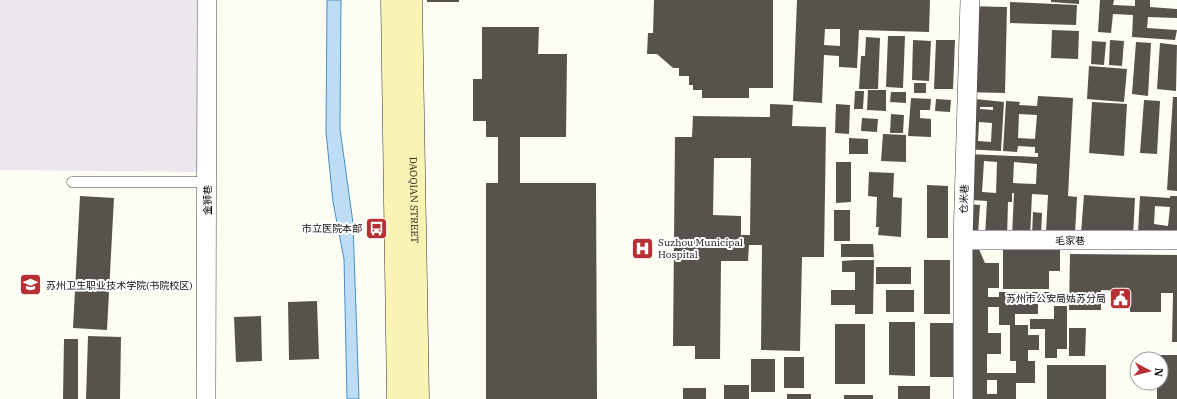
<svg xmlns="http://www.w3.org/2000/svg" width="1177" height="399" viewBox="0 0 1177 399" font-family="'IBM Plex Serif','Noto Sans SC',serif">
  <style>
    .industrial { fill: #ede6ee }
    .water { fill: #bcddf3; stroke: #478fc5 }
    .building { fill: #58524d; fill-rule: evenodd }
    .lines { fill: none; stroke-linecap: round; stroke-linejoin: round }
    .lane-casing { stroke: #434343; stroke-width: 11 }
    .street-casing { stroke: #434343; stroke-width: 20 }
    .secondary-casing { stroke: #323232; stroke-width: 23 }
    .lane { stroke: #fff; stroke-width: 10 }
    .street { stroke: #fff; stroke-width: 19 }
    .secondary { stroke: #faf4b4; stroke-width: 22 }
    .labels { text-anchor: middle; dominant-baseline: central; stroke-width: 4; stroke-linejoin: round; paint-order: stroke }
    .street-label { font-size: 10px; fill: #101010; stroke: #fff }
    .poi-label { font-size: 10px; fill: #101010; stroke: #fff; text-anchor: end }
  </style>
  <rect width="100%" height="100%" fill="#fefdf4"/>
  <path class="industrial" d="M0,0H200L199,172L0,170Z"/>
  <path class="water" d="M327,0H341L340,129L353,223L359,399H347L344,259L333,202L326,132Z"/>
  <path class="building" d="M427,0H459V2H427Z
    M654,0H773V88H749V98H702V90H693V85H689V76H679V68H673L657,54H647L648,33H653Z
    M797,0H930L929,32L859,30L857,68L839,67V56L824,55L822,103L793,101ZM825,29H840V46L824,45Z
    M1051,0H1079V4L1051,2Z
    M1100,0H1114L1113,5L1135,6V0H1150V7L1177,9V18L1148,17L1147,28L1177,30L1175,40L1132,37L1133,15L1113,14L1111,33L1098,32Z
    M1010,2L1077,5L1076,25L1010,23Z
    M964,6L1007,7L1005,93L962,92Z
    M482,27H539L538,54H567L566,137H520V183H596L597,399H486V183H498V137H486V121H473V79H482Z
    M1052,30L1079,31L1078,59L1051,58Z
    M888,36H905L903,88L886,87Z
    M866,37L880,38L878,89H859L861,56H865Z
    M913,40L931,41L929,81L912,80Z
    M936,40H955L953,89H934Z
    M1110,40L1124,41L1122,66L1109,65Z
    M1092,41L1106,42L1104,65L1091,64Z
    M1136,42L1151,43L1148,96L1132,94Z
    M1160,43L1177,45L1176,91L1157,89Z
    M1089,66L1127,69L1124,102L1087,99Z
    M914,83H926V93H914Z
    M868,90H886V111L867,110Z
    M855,91H864L863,109H854Z
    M891,92H906V103L890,102Z
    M1038,96L1073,98L1068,196L1077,197L1075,234L1046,232L1048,195L1032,194L1030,237L1012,236L1014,193H1012V202H1008L1007,238L985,237L987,201L972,200L968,154L1038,157V153H1035V147L1018,146L1017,152L1003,151L1006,101L1020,102L1019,105L1037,106ZM1019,114L1037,115L1035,139L1018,138ZM984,161L997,162L996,193L982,192ZM1014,162L1037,164L1036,184L1013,183Z
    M1173,97H1177V191L1167,190Z
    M911,98L931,99L930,110H920V118L931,119V137L908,136Z
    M966,98L1004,102L1001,151L963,149ZM980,107H993V110L980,109ZM979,122L992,123L991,142L978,141Z
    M936,99L951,100L950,112L935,111Z
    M1144,100L1160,101L1157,154L1140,153Z
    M1092,102L1127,104L1124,156L1089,153Z
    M770,104L793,105L792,126L826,127L824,257H802L800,351L761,350L762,245H749L748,261H721L720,359H695V346H673L675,137H692L693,116L770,117ZM714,158H751L750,235H741V216L713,215Z
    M836,104L850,105L849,134L835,133Z
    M891,114L904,115L903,133H890Z
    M862,118L878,119L877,132L861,131Z
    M883,134L906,135V162L881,161Z
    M849,138L868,139V154H849Z
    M836,162H851V202L836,203Z
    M869,172L894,173L893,197L902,198L901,237L878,235L879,227H876L877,197L868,196Z
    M927,185L948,186V238H927Z
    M1084,195L1135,198L1133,236L1081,233Z
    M80,196L114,198L107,330L73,328Z
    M1140,196L1170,198V196H1177V233H1138ZM1155,206L1170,207L1168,226L1154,224Z
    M967,204L980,205L978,235H966Z
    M834,210H850V241H834Z
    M1033,212L1042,213L1041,235H1032Z
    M841,244H873L874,257H841Z
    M1003,245L1060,246V271H1049V289H1003Z
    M966,247H978L985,263H999V288H988V297H999V292H1051V302H1015V304H1038V314H1015V325H1028V335H1039V350H1028V361H1035V383H1016V399H972L973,263ZM988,307H999V325H1010V361H1016V373H987V354H1001V333H988ZM987,380H997V394H987Z
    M1070,254L1177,255V342H1172L1173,293H1161V312H1130V291L1101,290V310H1069Z
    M855,260H874L873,314H855V305H831V290H855V272H842V261Z
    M924,260H950V314H924Z
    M876,267H911V284H876Z
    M886,290H914V312H886Z
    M317,301L319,359L289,360L288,302Z
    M1054,306H1067V349H1057V358H1045V329H1030V319H1054Z
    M261,316L262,361L236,362L234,317Z
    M889,322H915V376L889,375Z
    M930,323H955V377H930Z
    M835,324H865V384H835Z
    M1069,328H1086L1085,356H1069Z
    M88,336L121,337L120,399H86Z
    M64,339H78V399H63Z
    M1158,355H1177V399H1157V383H1161V359H1158Z
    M784,357H804V388H784Z
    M751,359H775V392H751Z
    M1047,365H1106V399H1047Z
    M724,385H749V399H724Z
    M898,386H930V399H898Z
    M683,388H706V399H683Z
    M787,394H811V399H787Z
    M844,395H873V399H844Z"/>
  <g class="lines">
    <defs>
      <path id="lane" d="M72,182H207"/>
      <path id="street" d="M963,240H1177
        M206,399L207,0
        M963,399V240L970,0"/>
      <g id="secondary">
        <path d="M392,0L398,399"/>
        <path id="s1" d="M411,0L418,399"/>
      </g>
    </defs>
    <use href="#lane" class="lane-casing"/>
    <use href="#street" class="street-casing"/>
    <use href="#secondary" class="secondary-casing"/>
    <use href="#lane" class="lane"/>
    <use href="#street" class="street"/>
    <use href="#secondary" class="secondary"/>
  </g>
  <defs>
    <symbol id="bus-square" viewBox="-11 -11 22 22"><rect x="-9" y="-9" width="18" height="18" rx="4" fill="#b83033" stroke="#fff"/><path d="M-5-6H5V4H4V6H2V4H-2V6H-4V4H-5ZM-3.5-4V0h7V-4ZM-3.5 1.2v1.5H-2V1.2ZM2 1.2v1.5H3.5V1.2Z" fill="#fff"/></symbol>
    <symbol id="hospital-square" viewBox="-11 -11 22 22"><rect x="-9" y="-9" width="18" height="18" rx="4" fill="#b83033" stroke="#fff"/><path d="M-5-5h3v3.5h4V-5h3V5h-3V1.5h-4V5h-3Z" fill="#fff"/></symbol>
    <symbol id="university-square" viewBox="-11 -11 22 22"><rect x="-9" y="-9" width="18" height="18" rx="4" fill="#b83033" stroke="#fff"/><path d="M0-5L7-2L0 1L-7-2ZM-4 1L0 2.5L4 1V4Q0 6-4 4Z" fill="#fff"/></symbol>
    <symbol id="civic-square" viewBox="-11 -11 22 22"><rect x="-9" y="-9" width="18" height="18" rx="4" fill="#b83033" stroke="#fff"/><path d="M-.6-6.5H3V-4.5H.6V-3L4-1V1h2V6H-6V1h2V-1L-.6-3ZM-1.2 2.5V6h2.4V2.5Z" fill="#fff"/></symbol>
  </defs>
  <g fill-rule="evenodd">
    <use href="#bus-square" x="364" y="216" width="25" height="25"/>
    <use href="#hospital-square" x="630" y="236" width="25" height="25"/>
    <use href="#university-square" x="18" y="272" width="25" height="25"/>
    <use href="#civic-square" x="1108" y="286" width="25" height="25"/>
  </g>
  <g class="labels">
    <g class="street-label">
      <text stroke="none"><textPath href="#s1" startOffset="200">DAOQIAN STREET</textPath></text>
      <text transform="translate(964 199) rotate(-88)">仓米巷</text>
      <text transform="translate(207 200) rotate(-90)">金狮巷</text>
      <text x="1070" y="240">毛家巷</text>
    </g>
    <g class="poi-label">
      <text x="362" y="228">市立医院本部</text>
      <text x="658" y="242" text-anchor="start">Suzhou Municipal<tspan x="658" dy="12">Hospital</tspan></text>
      <text x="46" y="285" text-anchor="start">苏州卫生职业技术学院(书院校区)</text>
      <text x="1106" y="298">苏州市公安局姑苏分局</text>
    </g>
  </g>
  <g transform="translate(1149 371) rotate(97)"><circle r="19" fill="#ffffff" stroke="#9f9f9f"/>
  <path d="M0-3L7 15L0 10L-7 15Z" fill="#b83033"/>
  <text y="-6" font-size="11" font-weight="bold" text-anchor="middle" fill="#101010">N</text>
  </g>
</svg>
